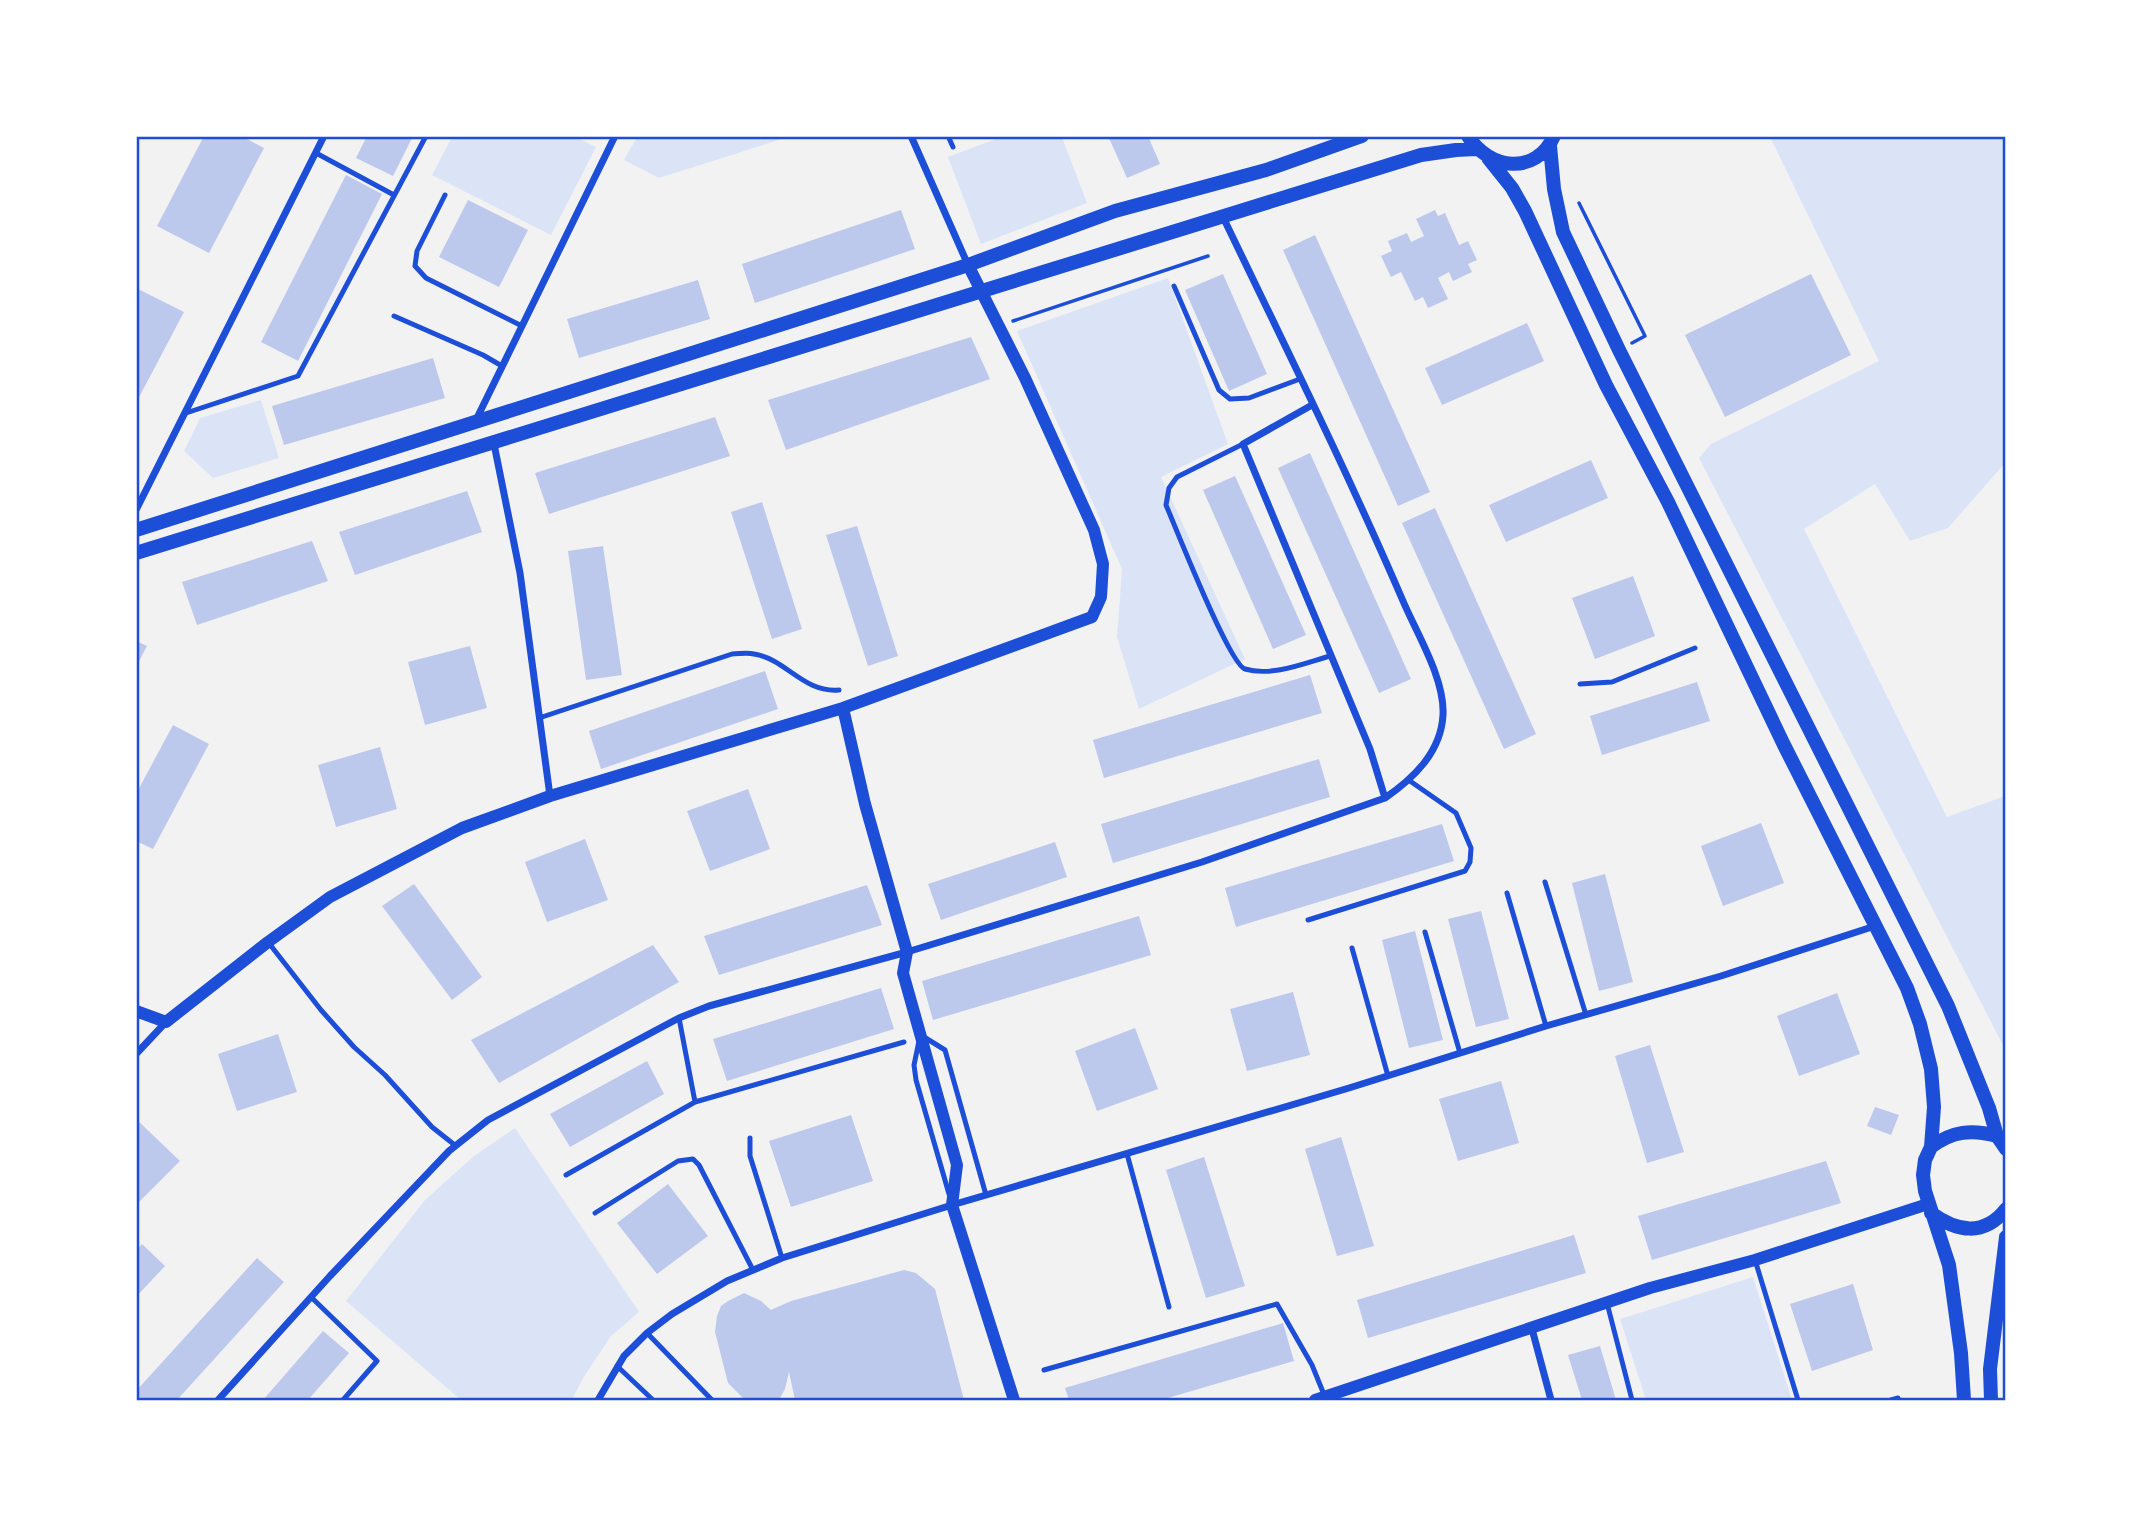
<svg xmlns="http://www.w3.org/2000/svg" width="2142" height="1537" viewBox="0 0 2142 1537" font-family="'Fira Sans',sans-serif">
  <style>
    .green { fill: #dbe4f7 }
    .building { fill: #bdc9ec }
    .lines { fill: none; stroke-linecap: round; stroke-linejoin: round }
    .path { stroke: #1d4ed8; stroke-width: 3.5 }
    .service { stroke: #1d4ed8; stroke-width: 5 }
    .minor { stroke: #1d4ed8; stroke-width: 7 }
    .tertiary { stroke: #1d4ed8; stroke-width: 12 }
    .secondary { stroke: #1d4ed8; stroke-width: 14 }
    .neatline { fill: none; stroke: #1d4ed8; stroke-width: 2.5 }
  </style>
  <rect width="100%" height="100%" fill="#f2f2f2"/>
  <path class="green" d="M452,137H576L596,147L551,235L432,175Z
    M637,137V136L788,137L659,178L624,160Z
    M1001,137H1062L1087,203L981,244L948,157Z
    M1770,137H2005V463L1948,528L1910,541L1875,484L1804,529L1947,817L2005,796V1049L1699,458L1711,444L1879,361Z
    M1168,278L1228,444L1161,477L1245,659L1139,709L1117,637L1122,569L1017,331Z
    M261,400L279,458L213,478L184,451L200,418Z
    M515,1128L639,1312L611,1336L583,1378L572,1400H461L346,1301L425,1200L474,1156Z
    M1753,1277L1792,1400H1646L1620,1319Z"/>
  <path class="building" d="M204,136H241L264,148L209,253L157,226Z
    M367,136H413L393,176L356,158Z
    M1108,136H1148L1160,164L1127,178Z
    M346,175L382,194L298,361L261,342Z
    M468,200L528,230L499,287L439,257Z
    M901,210L915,249L755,303L742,264Z
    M1435,210L1438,216L1445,213L1459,245L1468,241L1477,260L1468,264L1472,272L1453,281L1449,272L1438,278L1448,299L1428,308L1423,297L1415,301L1401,272L1391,277L1381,256L1392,251L1388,241L1407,233L1411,242L1424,236L1416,219Z
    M1315,235L1430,492L1398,506L1283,250Z
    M1223,274L1267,374L1229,391L1185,290Z
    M1811,274L1851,355L1725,417L1685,335Z
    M698,280L710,319L579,358L567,319Z
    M136,288L184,312L136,403Z
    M1527,323L1544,361L1442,405L1425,368Z
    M971,337L990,379L786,450L768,400Z
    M433,358L445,398L284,445L272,406Z
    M715,417L730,456L549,514L535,473Z
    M1310,453L1411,679L1379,693L1278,468Z
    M1591,460L1608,498L1506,542L1489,505Z
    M1235,476L1306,635L1273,649L1203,490Z
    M467,491L482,532L355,575L339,532Z
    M762,502L802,629L772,639L731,512Z
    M1435,508L1536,734L1504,749L1402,523Z
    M857,526L898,656L868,666L826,535Z
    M312,541L328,581L197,625L182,582Z
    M603,546L622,675L586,680L568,551Z
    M1633,576L1655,636L1595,659L1572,598Z
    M136,641L147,646L136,667Z
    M470,646L487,708L425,725L408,662Z
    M765,671L778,709L601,769L589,731Z
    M1310,675L1322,713L1104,778L1093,740Z
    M1697,682L1710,721L1602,755L1590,716Z
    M173,725L209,744L153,849L136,841V794Z
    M380,747L397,809L336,827L318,765Z
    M1319,759L1330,797L1113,863L1101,824Z
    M748,789L770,849L710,871L687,811Z
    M1761,823L1784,883L1723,906L1701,846Z
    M1442,824L1454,861L1236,927L1225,888Z
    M585,839L608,900L547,922L525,862Z
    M1055,842L1067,877L941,920L928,884Z
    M1605,874L1633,982L1599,991L1572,883Z
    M414,884L482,977L452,1000L382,906Z
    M867,885L882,925L719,975L704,936Z
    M1481,911L1509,1019L1476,1027L1448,919Z
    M1139,916L1151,955L933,1020L922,981Z
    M1415,931L1443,1040L1409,1048L1382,940Z
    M653,945L679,982L499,1083L471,1040Z
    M881,988L894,1029L727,1081L713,1039Z
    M1293,992L1310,1055L1247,1071L1230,1009Z
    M1837,993L1860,1054L1799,1076L1777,1016Z
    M1135,1028L1158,1089L1097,1111L1075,1051Z
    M278,1034L297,1092L237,1111L218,1054Z
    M1650,1045L1684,1152L1647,1163L1615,1056Z
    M647,1061L664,1094L570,1147L550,1114Z
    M1501,1081L1519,1143L1458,1161L1439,1099Z
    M1875,1107L1899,1115L1891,1135L1867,1126Z
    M851,1115L873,1181L791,1207L769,1141Z
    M136,1119L180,1161L136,1205Z
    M1341,1137L1374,1246L1337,1256L1305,1149Z
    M1204,1157L1245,1286L1206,1298L1166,1170Z
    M1826,1161L1841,1203L1652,1260L1638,1216Z
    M668,1184L708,1236L657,1274L617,1223Z
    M1574,1235L1586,1273L1368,1338L1357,1300Z
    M142,1244L165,1266L136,1297V1251Z
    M257,1258L284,1282L177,1400H136V1391Z
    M904,1270L916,1273L935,1289L964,1400H795L789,1372L785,1389L779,1400H745L728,1383L715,1332L717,1316L721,1306L728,1301L744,1293L761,1301L771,1310L791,1301Z
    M1853,1284L1873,1350L1812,1371L1790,1304Z
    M1283,1323L1294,1361L1161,1400H1069L1065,1388Z
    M323,1331L349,1353L308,1400H263Z
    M1600,1346L1616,1400H1582L1568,1355Z"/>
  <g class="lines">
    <path class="path" d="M1579,203L1645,336L1632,343
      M1013,321L1208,256"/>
    <path class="service" d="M948,136L953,147
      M316,153L394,195
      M445,195L417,251L415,266L426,278L522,326
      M1174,286L1219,390L1230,399L1249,398L1300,379
      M394,316L483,355L502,366
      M186,413L298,376L426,136
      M1243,444L1177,477L1169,488L1166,505C1176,528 1229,664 1245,669C1272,677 1305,663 1330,656
      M1580,684L1612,682L1695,648
      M539,718L732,654C739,654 747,652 754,654C786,659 803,693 839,690
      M1545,882L1586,1015
      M1507,893L1546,1026
      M1308,920L1465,871L1470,862L1471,848L1456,813L1410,781
      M1425,932L1460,1053
      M268,942L321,1010L354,1047L385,1075L432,1127L456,1146
      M1352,948L1388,1076
      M679,1018L695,1102
      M924,1037L945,1050L986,1195
      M919,1041L914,1065L916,1080L949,1194
      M750,1138V1156L782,1258
      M1127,1154L1169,1307
      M566,1175L695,1102L904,1042
      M595,1213L678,1161L693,1159L699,1165L753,1270
      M1755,1260L1798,1400
      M311,1297L377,1361L343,1400
      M1607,1303L1632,1400
      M647,1333L712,1400
      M617,1366L653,1400
      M1044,1370L1277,1304L1312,1365L1325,1397
      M1891,1400L1898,1398"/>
    <path class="minor" d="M911,136L968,265
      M1312,405L1243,444L1370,749L1385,798
      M475,422L615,136
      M494,444L520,573L550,796
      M136,510L324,136
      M136,1054L166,1022
      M1532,1329L1551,1400
      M218,1400L330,1276L449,1151L488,1120L679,1018L709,1006L907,952L1202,862L1385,798C1414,778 1441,752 1443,715C1445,679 1417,634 1403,601C1347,471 1284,344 1223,217
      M598,1400L624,1356L647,1333L672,1314L727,1281L782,1258L952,1205L1349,1088L1546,1026L1721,976L1875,926"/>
    <path class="tertiary" d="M843,708L865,804L907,952L903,973L957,1165L952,1205L1014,1400
      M136,1011L166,1022L268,942L330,897L462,828L550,796L843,708L1092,617L1101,597L1103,564L1094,530L1025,378L968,265
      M1315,1400L1650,1288L1755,1260L1928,1204"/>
    <path class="secondary" d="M1468,136C1489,170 1536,176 1554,136
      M1550,146L1554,189L1563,232L1619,350L1948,1006L1989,1108L1997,1136
      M1488,158L1512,188L1525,211L1606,385L1668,502L1784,745L1907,988L1920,1024L1931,1069L1934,1107L1931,1147L1925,1160L1923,1175L1925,1191L1949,1265L1961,1353L1964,1400
      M136,530L968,265L1115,211L1266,170L1362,136
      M136,553L1421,155L1456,150L1476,149
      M1931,1147C1952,1131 1972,1129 1997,1136L2006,1149
      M1931,1213C1957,1232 1984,1237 2006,1209
      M1991,1400L1990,1369L2006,1237"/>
  </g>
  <rect width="2142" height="1537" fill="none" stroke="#ffffff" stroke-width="276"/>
  <rect x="138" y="138" width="1866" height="1261" class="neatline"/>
</svg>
